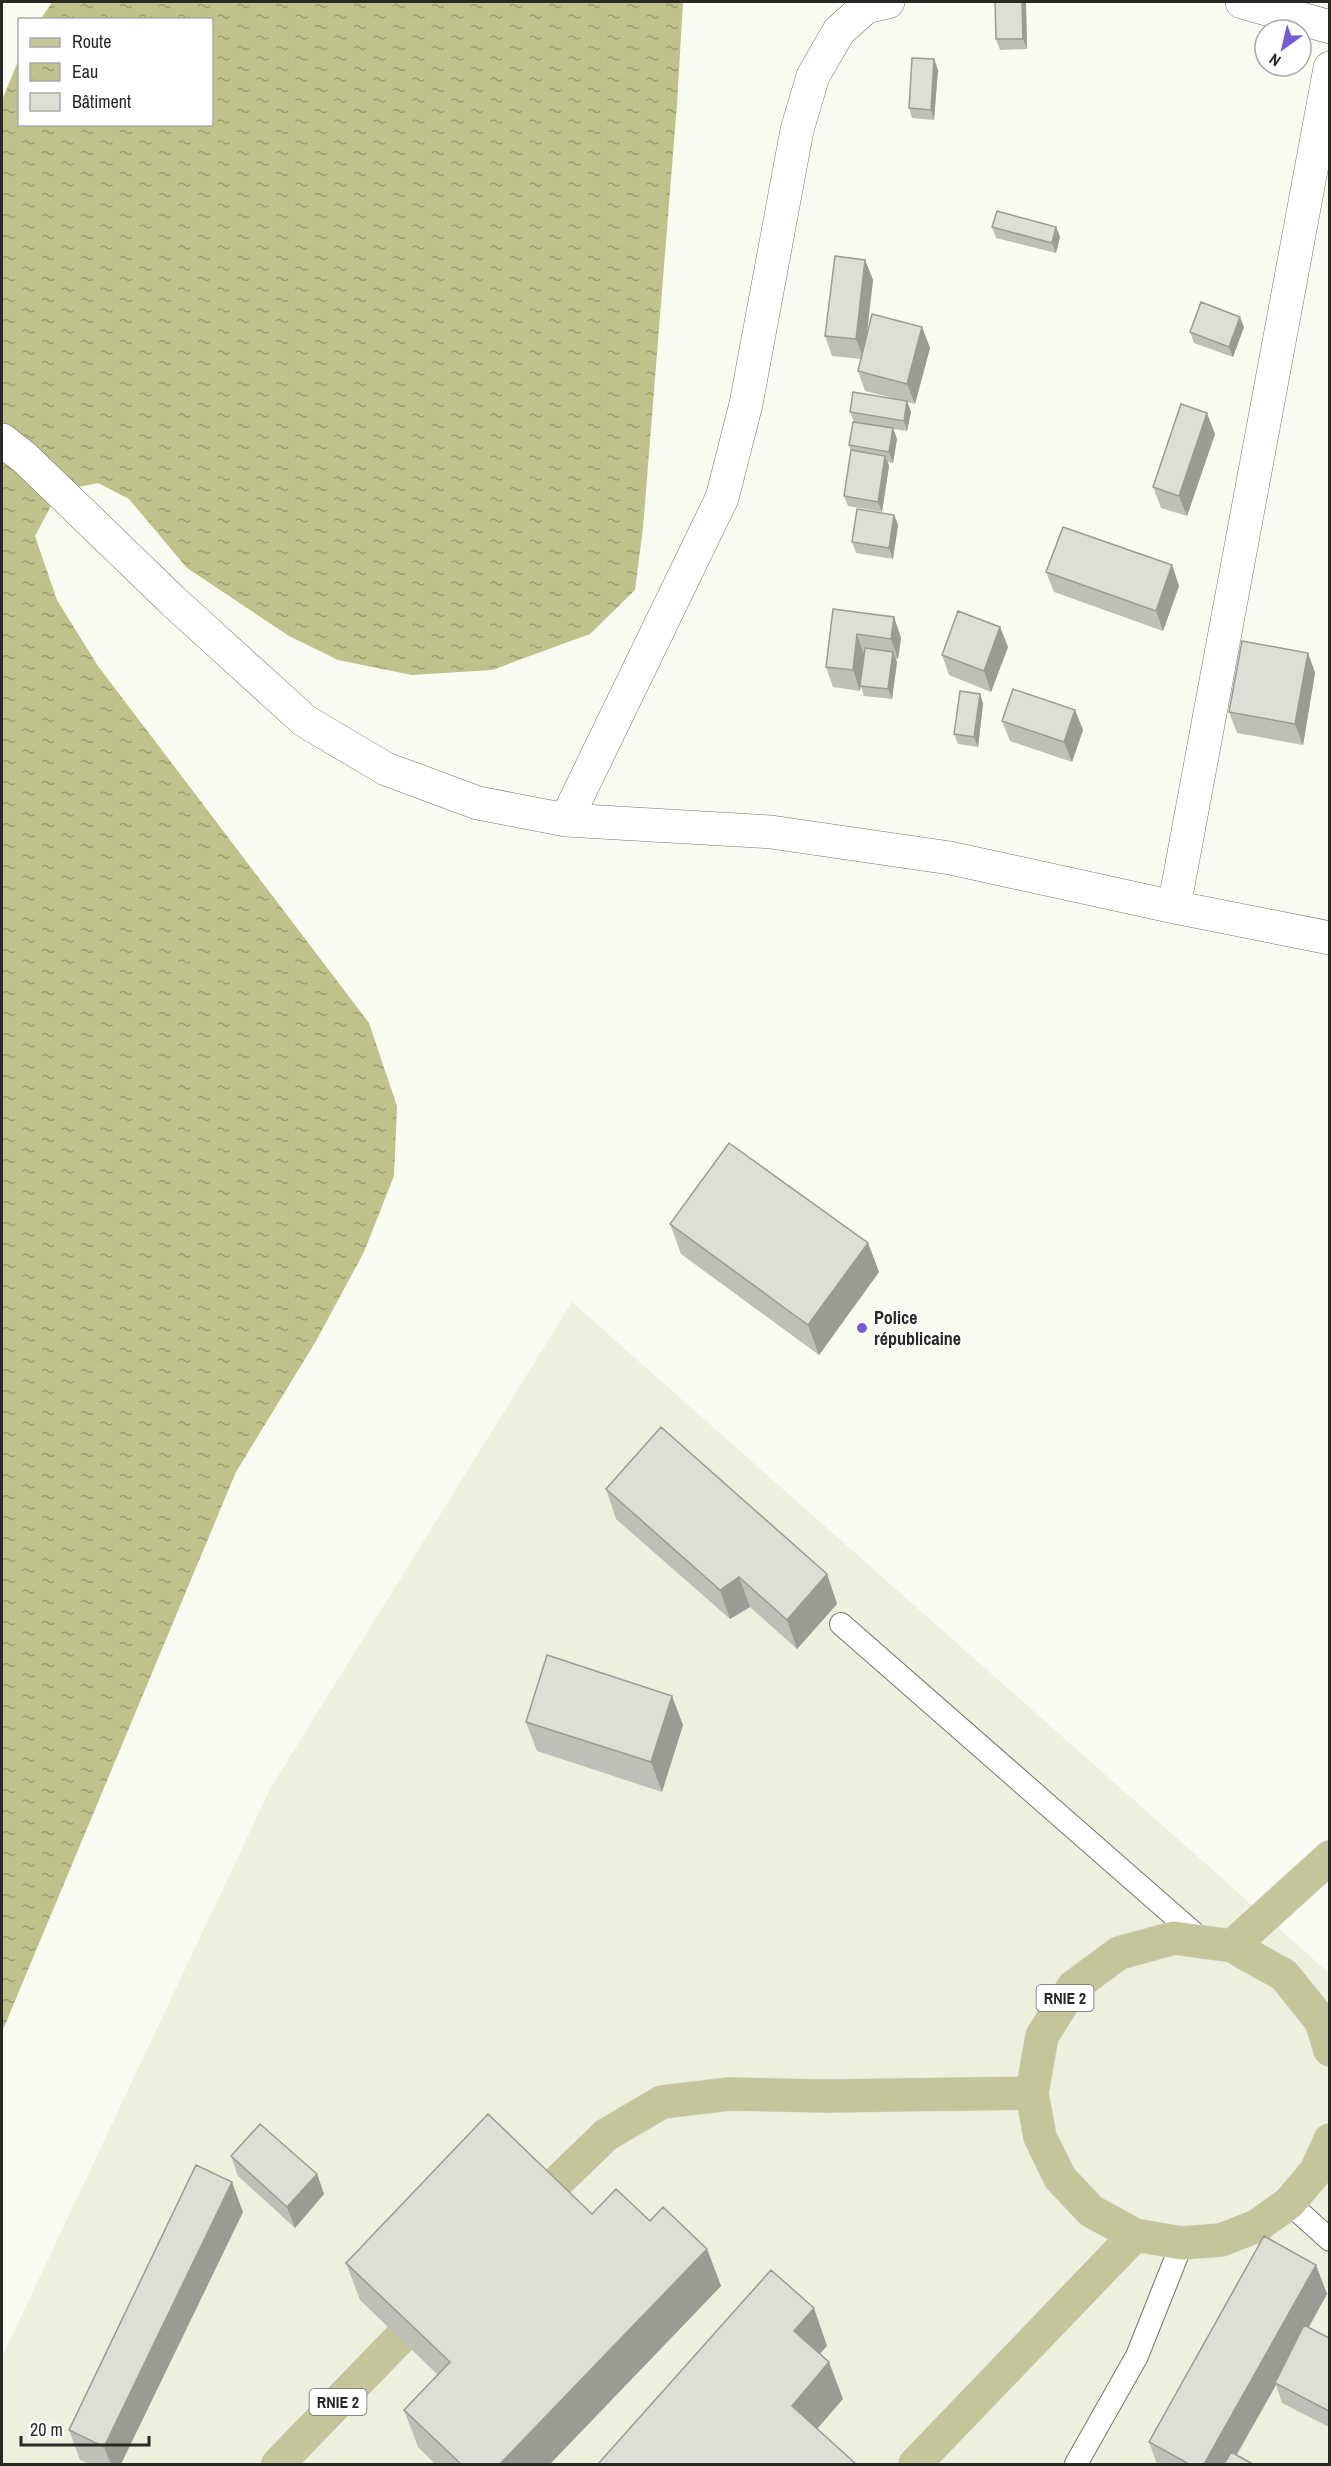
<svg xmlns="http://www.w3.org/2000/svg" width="1331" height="2466" viewBox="0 0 1331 2466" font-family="'Archivo Narrow',sans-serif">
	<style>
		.built { fill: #eef0de }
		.water { fill: url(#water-ripples) }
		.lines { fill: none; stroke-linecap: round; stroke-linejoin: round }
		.lane-casing { stroke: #74756c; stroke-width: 24 }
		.street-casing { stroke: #74756c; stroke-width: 34 }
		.primary-casing { stroke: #d8d8d8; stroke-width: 34 }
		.lane { stroke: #fff; stroke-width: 22 }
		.street { stroke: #fff; stroke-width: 33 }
		.primary { stroke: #c4c69a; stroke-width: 33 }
		.wall { fill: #bebfb6 }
		.shaded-wall { fill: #9b9b94 }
		.building { fill: #ddded4; stroke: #9b9b94; stroke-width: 1.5 }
		.poi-dot { fill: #785ad4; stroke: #fff; stroke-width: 2 }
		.labels { text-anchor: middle; stroke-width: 4.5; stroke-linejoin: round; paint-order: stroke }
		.shield { fill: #fff; stroke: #686966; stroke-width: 1.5 }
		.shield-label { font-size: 16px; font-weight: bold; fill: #282925 }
		.poi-label { font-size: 18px; font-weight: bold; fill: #282925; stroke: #fff; text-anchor: start }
	</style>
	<defs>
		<pattern id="water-ripples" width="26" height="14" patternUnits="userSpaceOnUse" patternTransform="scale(1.5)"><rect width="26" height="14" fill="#bfc28a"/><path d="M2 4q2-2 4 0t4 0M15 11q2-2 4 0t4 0" fill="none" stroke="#9b9e71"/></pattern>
	</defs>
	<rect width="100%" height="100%" fill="#fafbf0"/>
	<!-- built -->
	<path class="built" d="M572,1302L1329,1973V2464H2V2357L270,1789Z"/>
	<!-- water -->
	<path class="water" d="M52,2H683L677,104L643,528L635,590L590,634L492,670L412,675L338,660L289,636L187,568L129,499L98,483L59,491L35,536L57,600L98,666L369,1023L397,1106L394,1176L364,1252L316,1341L236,1472L2,2032V100L19,59L20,124H212V20L41,19Z"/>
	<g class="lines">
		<!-- lane casing -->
		<g class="lane-casing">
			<path id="lane" d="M841,1624L1204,1942
				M1289,2203L1330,2240
				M1076,2464L1137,2356L1182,2243"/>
		</g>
		<!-- street casing -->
		<g class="street-casing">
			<path id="street" d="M1242,2L1330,27
				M2,440L25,458L174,602L305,721L386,769L478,803L566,820L771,832L950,858L1174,907L1330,938
				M566,820L722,498L746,404L797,130L813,76L839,31L866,7L888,2
				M1174,907L1330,68"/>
		</g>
		<!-- primary casing -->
		<g class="primary-casing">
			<path id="primary" d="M1232,1946L1330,1857
				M1330,2050L1321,2021L1284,1975L1232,1946L1174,1938L1119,1953L1073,1987L1042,2036L1032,2093L1040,2137L1060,2178L1091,2211L1135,2235L1182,2243L1221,2240L1257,2226L1289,2203L1316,2171L1330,2140
				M548,2191L606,2135L662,2102L730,2094L827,2096L1032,2093
				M278,2464L399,2339
				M915,2464L1135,2235"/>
		</g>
		<!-- lane -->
		<use href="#lane" class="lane"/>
		<!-- street -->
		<use href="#street" class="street"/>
		<!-- primary -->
		<use href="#primary" class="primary"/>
	</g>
	<!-- wall -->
	<path class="wall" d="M1026,2L1027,49L1000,50L996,39Z
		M934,59L938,70L934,120L912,118L909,108Z
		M992,227H1056L1060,237L1056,253L996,238Z
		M865,260L873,280L866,338L922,327L930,348L915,404L907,402L911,412L907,431L893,429L897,439L893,463L888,462L889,466L882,512L848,506L844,496L851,452L849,445L854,422L850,412L897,399L865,391L858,371L861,359L832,356L825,336Z
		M1244,327L1233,357L1194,343L1190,332Z
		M1215,434L1187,516L1161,508L1153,487Z
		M894,515L898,525L893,559L856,553L852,542Z
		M1172,565L1179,586L1163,631L1054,592L1046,572Z
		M833,609L894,617L901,638L898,659H896L897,662L892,699L864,696L861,686L860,691L833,687L826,667Z
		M1000,627L1008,647L991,692L949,675L942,655Z
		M1308,653L1315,673L1303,745L1237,733L1229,712Z
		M980,694L983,704L978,747L958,744L954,734Z
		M1075,710L1083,730L1072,762L1010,741L1002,721Z
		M670,1224L868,1243L879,1272L819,1355L681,1254Z
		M606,1489L827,1574L837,1604L797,1649L750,1607L730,1619L616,1519Z
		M526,1722L683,1725L662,1792L537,1751Z
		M231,2156L317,2174L324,2194L295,2228L238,2176Z
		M243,2212L121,2464H90L80,2460L69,2430Z
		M592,2214L650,2221L707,2249L721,2286L550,2464H435L418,2447L404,2410L438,2375L360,2300L346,2263Z
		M1316,2265L1327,2294L1309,2327L1329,2338V2427L1282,2403L1276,2385L1237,2455L1253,2464H1157L1149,2442Z"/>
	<!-- shaded-wall -->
	<path class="shaded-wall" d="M1022,2H1026L1027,49L1023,39Z
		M934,59L938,70L934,120L931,110Z
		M1056,227L1060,237L1056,253L1052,243Z
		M865,260L873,280L864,359L856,339Z
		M1240,317L1244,327L1233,357L1229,347Z
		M922,327L930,348L915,404L907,384Z
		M907,401L911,412L907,431L904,421Z
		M1207,413L1215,434L1187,516L1179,496Z
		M893,428L897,439L893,463L889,452Z
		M885,456L889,466L882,512L878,502Z
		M894,515L898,525L893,559L889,548Z
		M1172,565L1179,586L1163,631L1156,611Z
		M894,617L901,638L898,659L891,639Z
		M1000,627L1008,647L991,692L984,671Z
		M857,634L864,655L860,691L853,670Z
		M893,652L897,662L892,699L888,689Z
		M1308,653L1315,673L1303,745L1295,724Z
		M980,694L983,704L978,747L974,737Z
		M1075,710L1083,730L1072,762L1064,742Z
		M868,1243L879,1272L819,1355L808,1325Z
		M827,1574L837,1604L797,1649L787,1620Z
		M739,1577L750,1607L730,1619L720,1590Z
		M672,1696L683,1725L662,1792L651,1762Z
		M317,2174L324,2194L295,2228L287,2207Z
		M232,2182L243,2212L121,2464H111L104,2447Z
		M707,2249L721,2286L550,2464H500Z
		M1316,2265L1327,2294L1277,2384L1275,2383L1276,2385L1231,2464H1204Z
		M814,2308L827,2346L807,2368L794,2331Z
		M829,2362L843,2399L805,2443L792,2406Z"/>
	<!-- building -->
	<path class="building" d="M995,2H1022L1023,39H996Z
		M912,58L934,59L931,110L909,108Z
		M997,211L1056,227L1052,243L992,227Z
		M835,256L865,260L856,339L825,336Z
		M1201,302L1240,317L1229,347L1190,332Z
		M872,314L922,327L907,384L858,371Z
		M853,392L907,401L904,421L850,412Z
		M1181,404L1207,413L1179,496L1153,487Z
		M853,422L893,428L889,452L849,445Z
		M851,450L885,456L878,502L844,496Z
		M857,509L894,515L889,548L852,542Z
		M1063,527L1172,565L1156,611L1046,572Z
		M833,609L894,617L891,639L857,634L853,670L826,667Z
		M958,611L1000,627L984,671L942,655Z
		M1242,641L1308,653L1295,724L1229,712Z
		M865,648L893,652L888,689L860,686Z
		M1013,689L1075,710L1064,742L1002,721Z
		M960,691L980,694L974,737L954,734Z
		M729,1143L868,1243L808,1325L670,1224Z
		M661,1427L827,1574L787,1620L739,1577L720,1590L606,1489Z
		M547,1655L672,1696L651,1762L526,1722Z
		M488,2114L592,2214L616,2189L650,2221L663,2207L707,2249L500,2464H461L404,2410L450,2362L346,2263Z
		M260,2124L317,2174L287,2207L231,2156Z
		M196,2165L232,2182L104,2447L69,2430Z
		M1264,2236L1316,2265L1204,2464H1189L1149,2442Z
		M771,2270L814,2308L794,2331L829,2362L792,2406L856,2464H598Z
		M1304,2325L1329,2338V2411L1275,2383Z
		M1231,2452L1253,2464H1224Z"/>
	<!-- markers -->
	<circle class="poi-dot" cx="862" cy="1328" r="6"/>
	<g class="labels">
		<!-- shield labels -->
		<g class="shield">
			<rect x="1036.5" y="1985" width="57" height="26" rx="4.5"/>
			<rect x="309.5" y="2389" width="57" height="26" rx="4.5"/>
		</g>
		<g class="shield-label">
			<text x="1065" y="2004">RNIE 2</text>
			<text x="338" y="2408">RNIE 2</text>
		</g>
		<!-- poi labels -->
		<g class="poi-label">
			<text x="874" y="1324">Police<tspan x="874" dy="21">républicaine</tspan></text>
		</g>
	</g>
	<!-- border -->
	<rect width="1331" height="2466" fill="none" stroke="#282925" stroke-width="6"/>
	<!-- legend -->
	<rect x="18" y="18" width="195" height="108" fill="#ffffff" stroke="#a9a9a8" stroke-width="1.5"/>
	<rect x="30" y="38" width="30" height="9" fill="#c4c69a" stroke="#a9a9a8" stroke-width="1.5"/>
	<text x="72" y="48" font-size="18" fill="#282925">Route</text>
	<rect x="30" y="63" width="30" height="18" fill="url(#water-ripples)" stroke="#a9a9a8" stroke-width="1.5"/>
	<text x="72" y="78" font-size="18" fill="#282925">Eau</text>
	<rect x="30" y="93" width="30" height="18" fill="#ddded4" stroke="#a9a9a8" stroke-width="1.5"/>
	<text x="72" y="108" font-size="18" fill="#282925">Bâtiment</text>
	<!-- north arrow -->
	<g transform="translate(1283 48) rotate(214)"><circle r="28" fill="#ffffff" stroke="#a9a9a8" stroke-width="1.5"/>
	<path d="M0-4.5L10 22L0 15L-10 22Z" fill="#785ad4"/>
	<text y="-9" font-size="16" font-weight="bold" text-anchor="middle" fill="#282925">N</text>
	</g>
	<!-- scale -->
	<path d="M21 2436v9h128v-9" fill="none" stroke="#282925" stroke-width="3"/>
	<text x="30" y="2436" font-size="18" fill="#282925" stroke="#ffffff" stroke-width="4.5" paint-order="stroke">20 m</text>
</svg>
